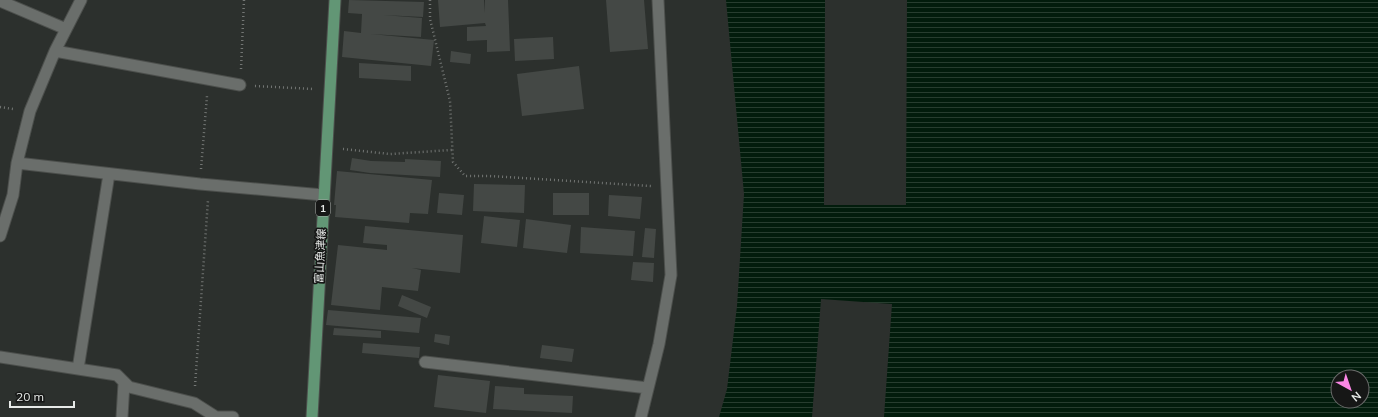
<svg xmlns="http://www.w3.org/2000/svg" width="1378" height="417" viewBox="0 0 1378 417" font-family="Mulish,'Noto Sans JP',sans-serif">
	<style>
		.water { fill: url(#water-rules); fill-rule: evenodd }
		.pier { fill: #2c302d }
		.building { fill: #444845 }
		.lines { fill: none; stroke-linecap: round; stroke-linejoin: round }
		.minor-casing { stroke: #4c4f4c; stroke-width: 13 }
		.primary-casing { stroke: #4c4f4c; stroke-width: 13 }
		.path { stroke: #737674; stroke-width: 2.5; stroke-dasharray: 1 3; stroke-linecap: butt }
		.minor { stroke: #6a6e6b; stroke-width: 11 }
		.primary { stroke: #629675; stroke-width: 11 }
		.labels { text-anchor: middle; stroke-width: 3.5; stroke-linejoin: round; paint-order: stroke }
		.shield { fill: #161716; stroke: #a8aba9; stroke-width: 1 }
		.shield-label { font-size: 10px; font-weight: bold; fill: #e7eae8 }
		.street-label { font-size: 11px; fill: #e7eae8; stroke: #161716 }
	</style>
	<defs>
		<pattern id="water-rules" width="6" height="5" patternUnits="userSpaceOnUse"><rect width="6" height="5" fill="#021c0c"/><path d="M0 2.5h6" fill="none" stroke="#273d2f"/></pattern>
	</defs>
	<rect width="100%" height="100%" fill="#2c302d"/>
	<!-- water -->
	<path class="water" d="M726,0H1378V417H719L727,389L737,306L744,194ZM1338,377H1362V401H1338Z"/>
	<!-- pier -->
	<path class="pier" d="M825,0H907L906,205H824Z
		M821,299L892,304L884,417H812Z"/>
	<!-- building -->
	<path class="building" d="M349,0L424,2L423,17L383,15L422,18L421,37L371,34L434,40L431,66L342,57L344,31L361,33L362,14L348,13Z
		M438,0H484L485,13V0H508L510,51L487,52V40L467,41V27L486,26L485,23L440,27Z
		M606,0H644L648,49L610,52Z
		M553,37L554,59L515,61L514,39Z
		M451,51L471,54L470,64L450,62Z
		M359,63L411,66V81L359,78Z
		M579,66L584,109L522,116L517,74Z
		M352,158L371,161L405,162V159L441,161L440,177L370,173L350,170Z
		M337,171L432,180L428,214L410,213L409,223L335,217L336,205H334Z
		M474,184L525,185L524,213L473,211Z
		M439,193L464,195L462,215L437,213Z
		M553,193H589V215H553Z
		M609,195L642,197L640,219L608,216Z
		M484,216L520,220L517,247L481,243Z
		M526,219L571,225L567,253L523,248Z
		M365,226L463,235L460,273L412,268L421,270L418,291L382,287L380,310L331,305L338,245L387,250V245L363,243Z
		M581,227L635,231L633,256L580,253Z
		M645,228L656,229L654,258L642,257Z
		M633,262L654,263L653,282L631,280Z
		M402,295L431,307L427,318L398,306Z
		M328,310L421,318L419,333L326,325Z
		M334,328L381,331V338L333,335Z
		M435,334L450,336L449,345L434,342Z
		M363,343L420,347L419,358L362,353Z
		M542,345L574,349L572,362L540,358Z
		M438,375L490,381L486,413L434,407Z
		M495,386L524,388V394L573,396L572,413L493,409Z"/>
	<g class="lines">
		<!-- minor casing -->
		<g class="minor-casing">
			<path id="minor" d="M0,1L66,29
				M55,51L240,85
				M17,163L200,184L323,195
				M0,236L13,195L17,163L30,111L55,51L81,0
				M0,357L117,375L129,387L194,403L216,417H233
				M425,362L648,388
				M78,369L109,174
				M122,417L124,383
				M641,417L659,344L671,275L658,0"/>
		</g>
		<!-- primary casing -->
		<g class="primary-casing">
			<path id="primary" d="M312,417L335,0"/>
		</g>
		<!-- path -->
		<path class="path" d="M430,0V19L450,101L453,162L465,176H489L651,186
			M241,69L244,0
			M255,86L314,89
			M0,107L13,109
			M343,149L390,154L452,150
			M201,169L207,96
			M195,386L208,200"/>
		<!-- minor -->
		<use href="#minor" class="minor"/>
		<!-- primary -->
		<use href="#primary" class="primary"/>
	</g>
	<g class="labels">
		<!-- shield labels -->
		<rect class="shield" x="316" y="200" width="14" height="16" rx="3"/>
		<g class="shield-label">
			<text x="323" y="212">1</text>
		</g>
		<!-- street labels -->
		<g class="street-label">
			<text transform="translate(320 256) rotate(-87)" y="4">富山魚津線</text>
		</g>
	</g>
	<!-- north arrow -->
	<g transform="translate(1350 389) rotate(140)"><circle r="19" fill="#161716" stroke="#6a6b6a"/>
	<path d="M0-3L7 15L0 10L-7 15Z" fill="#fb87e5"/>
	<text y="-6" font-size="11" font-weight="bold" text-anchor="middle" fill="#e7eae8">N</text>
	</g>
	<!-- scale -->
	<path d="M10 401v6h64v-6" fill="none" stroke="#e7eae8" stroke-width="2"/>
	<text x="16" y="401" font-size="12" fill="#e7eae8" stroke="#161716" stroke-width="3" paint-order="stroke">20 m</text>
</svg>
